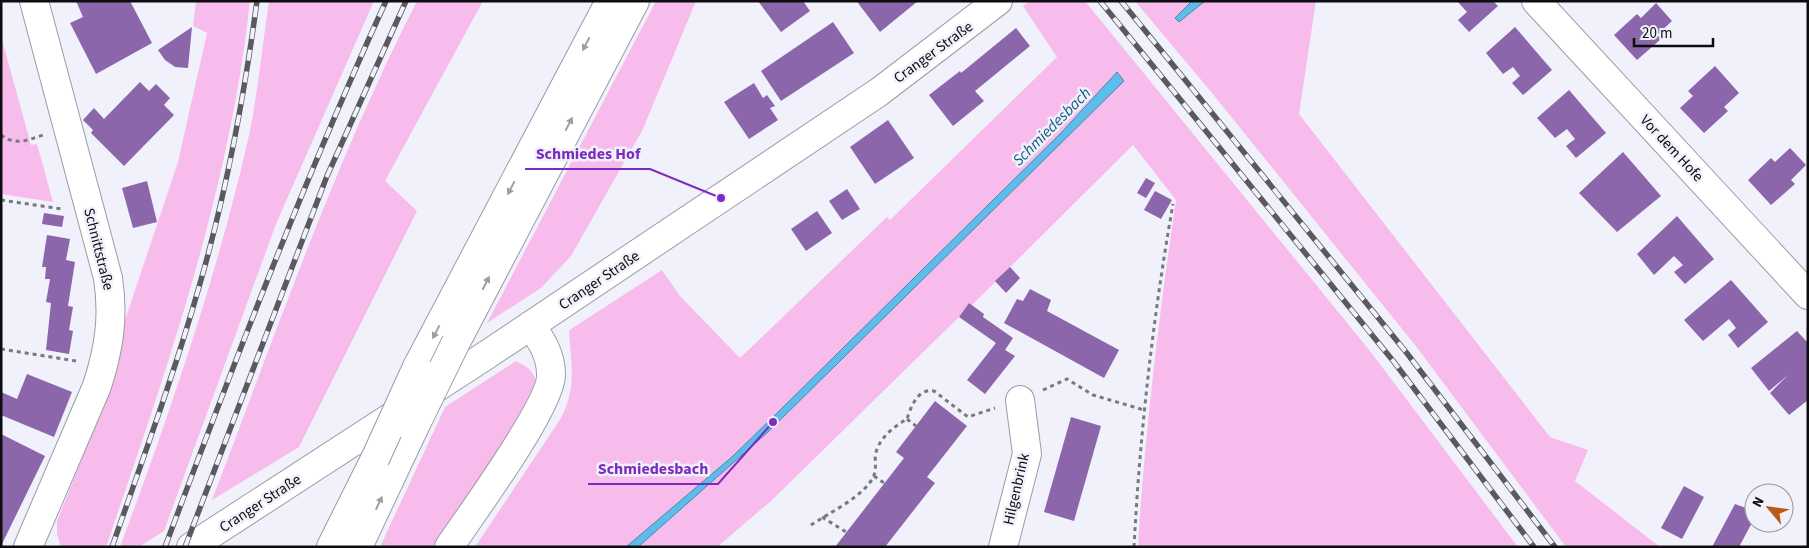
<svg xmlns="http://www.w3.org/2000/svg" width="1809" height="548" viewBox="0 0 1809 548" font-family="'Source Sans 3',sans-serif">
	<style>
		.green { fill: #f8bcec }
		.water { fill: #5ebcea; stroke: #4688a9 }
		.building { fill: #8b66ab }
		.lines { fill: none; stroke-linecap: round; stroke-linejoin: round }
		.minor-casing { stroke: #9b9ca5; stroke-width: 30 }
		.highway-casing { stroke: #9b9ca5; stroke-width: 30 }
		.path { stroke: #78787f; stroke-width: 3; stroke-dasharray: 4 4; stroke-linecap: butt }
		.minor { stroke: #fff; stroke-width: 28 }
		.highway { stroke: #fff; stroke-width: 28 }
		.rail-casing { stroke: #59595f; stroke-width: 5.5 }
		.rail { stroke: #f1f1fc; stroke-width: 4; stroke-dasharray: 11; stroke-linecap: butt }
		.highway-bridge-casing { stroke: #9b9ca5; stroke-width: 30; stroke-linecap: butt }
		.highway-bridge { stroke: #fff; stroke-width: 28 }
		.oneway { fill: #9e9e9f }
		.labels { text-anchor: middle; stroke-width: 5; stroke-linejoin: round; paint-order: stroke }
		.street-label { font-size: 15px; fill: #0d0d10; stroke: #f1f1fc }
		.water-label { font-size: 16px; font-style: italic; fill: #145d7c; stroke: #f1f1fc }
		.leader { fill: none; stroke: #7b2cbf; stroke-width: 2 }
		.callout-dot { fill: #7b2cbf; stroke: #f1f1fc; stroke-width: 2 }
		.callout-label { font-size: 16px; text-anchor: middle; font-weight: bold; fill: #7b2cbf; stroke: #f1f1fc; stroke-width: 5; stroke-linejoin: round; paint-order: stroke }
	</style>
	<rect width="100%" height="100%" fill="#f1f1fc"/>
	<!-- green -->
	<path class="green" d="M196,1H250C230,189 167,369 106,547H61L57,534V521L111,387L120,351L124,323L178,162L207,33L193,26Z
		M269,1H374L276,224L164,531L139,547H120C170,413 216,279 248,140C258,94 262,47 269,1Z
		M417,1H483L385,181L417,211L299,447L212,500C276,333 335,161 417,1Z
		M656,1H696L643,129L571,256L541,288L487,323Z
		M1029,1H1085L1370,351L1518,547H1138C1145,430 1159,315 1176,200L1133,145L972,305L969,303L959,317L771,501L717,547H638L768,432L1123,81L1117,72L1061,133L769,421L733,456L626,547H475L561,418C577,386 571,366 569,331L571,329L662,270L680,296L740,358L887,217L890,220L1057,57L1023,6Z
		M1135,1H1192L1175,18L1179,22L1205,1H1316L1299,114L1550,437L1588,450L1575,481L1660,547H1566L1415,345L1212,93Z
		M1,36L31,145L37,144L53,202L1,194Z
		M516,361C535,370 539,378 533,398L434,547H380L445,407Z"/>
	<!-- water -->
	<path class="water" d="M1192,1H1205L1179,22L1175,18Z
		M1117,72L1124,81L768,432L638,547H626L733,456L769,421L1061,133Z"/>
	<!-- building -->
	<path class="building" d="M76,1H130L152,43L96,74L70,23L83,17Z
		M758,1H803L810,11L781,32Z
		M860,1H918L880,32L858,3Z
		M1457,1H1493L1498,6L1469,32L1458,20L1467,12Z
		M1656,3L1672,21L1657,35L1661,39L1637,60L1614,35L1637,14L1641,18Z
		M833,22L854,53L781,101L761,71Z
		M192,27L188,68L175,67L165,60L158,50Z
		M1515,27L1552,70L1523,95L1512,83L1520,76L1513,67L1503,74L1486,53Z
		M1016,28L1030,46L975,91L984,101L953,126L929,95L960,71L961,73Z
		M1715,66L1739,93L1724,107L1728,111L1704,133L1680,108L1693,96L1688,91Z
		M140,82L149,91L156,84L170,98L164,105L174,115L124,166L91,133L93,130L83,120L94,108L104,119Z
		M754,83L763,98L767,95L775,106L770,108L778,120L749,139L724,102Z
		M1569,90L1606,133L1576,158L1566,146L1575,139L1567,129L1555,138L1537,118Z
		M888,120L914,158L875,184L850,147Z
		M1790,148L1806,165L1791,180L1795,184L1771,205L1748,180L1771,158L1775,162Z
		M1623,152L1661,196L1617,232L1579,193Z
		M1146,178L1155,183L1146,198L1137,193Z
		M147,181L157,222L133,228L122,188Z
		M847,189L860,209L842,220L829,201Z
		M1155,191L1172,200L1161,219L1144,210Z
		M817,211L832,233L806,251L791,229Z
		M44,213L64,216L62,227L42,224Z
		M1677,216L1714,259L1685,284L1674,272L1683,265L1674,256L1654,275L1637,254Z
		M47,235L70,239L66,260L75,262L68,306L73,307L69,330L73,331L69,354L46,350L51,303L46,302L50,279H45L46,267H42Z
		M1010,267L1020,278L1006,293L995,281Z
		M1731,280L1768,322L1738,348L1728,335L1736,328L1729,319L1703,341L1684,320Z
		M1030,289L1051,300L1047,311L1119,350L1104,378L1004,323L1017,299L1023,301Z
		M969,303L984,314L983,317L1013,338L1005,350L1015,356L985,394L967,380L996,343L959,317Z
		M1797,331L1808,343V400L1789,415L1770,393L1788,375L1769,391L1751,368Z
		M27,374L72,392L54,437L1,415V392L17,399Z
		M935,401L967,426L927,477L935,483L885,547H835L904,458L896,452Z
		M1071,417L1101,426L1074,521L1044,512Z
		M1,434L45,456L1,546Z
		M1684,486L1704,497L1682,539L1661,528Z
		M1735,504L1754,511V519L1739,547H1712Z"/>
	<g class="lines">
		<!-- minor casing -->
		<g class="minor-casing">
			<path id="minor" d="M1536,1L1808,295
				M28,547L97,386C109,349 114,317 108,278L34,1
				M191,547L485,356L879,92L998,1
				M449,547C470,516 553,403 551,374C551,355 541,340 531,325
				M1003,547L1027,454L1020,400"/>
		</g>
		<!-- highway casing -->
		<g class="highway-casing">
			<path id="highway" d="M456,342L635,1
				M417,367L610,1
				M331,547L375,459
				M358,547L413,430"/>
		</g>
		<!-- path -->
		<path class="path" d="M1,135C15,146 28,140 43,135
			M1,200L62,209
			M1,349L76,361
			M1043,390L1067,379L1093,395L1144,410
			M907,419L916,426
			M874,476L884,483
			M822,517L846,532
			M811,525C827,514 867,495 874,475C877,468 874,459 876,452C881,436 894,427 907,419C911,406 918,388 934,391L968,417L995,408
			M1134,547C1140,432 1153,317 1173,204"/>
		<!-- minor -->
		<use href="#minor" class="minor"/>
		<!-- highway -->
		<use href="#highway" class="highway"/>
		<!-- rail casing -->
		<g class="rail-casing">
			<path id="rail" d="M1100,1L1394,362L1534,547
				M1121,1L1406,352L1555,547
				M112,547C142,461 174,375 199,287C226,194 244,98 257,1
				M165,547C234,363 304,180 386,1
				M185,547L327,176L406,1"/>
		</g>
		<!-- rail -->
		<use href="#rail" class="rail"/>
		<!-- highway-bridge casing -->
		<g class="highway-bridge-casing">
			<path id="highway-bridge" d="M413,430L456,342
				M375,459L417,367"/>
		</g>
		<!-- highway-bridge -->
		<use href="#highway-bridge" class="highway-bridge"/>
	</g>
	<!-- one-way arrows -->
	<defs><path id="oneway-solid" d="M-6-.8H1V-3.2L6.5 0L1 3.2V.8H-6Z" transform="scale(1.25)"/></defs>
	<g class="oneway">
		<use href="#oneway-solid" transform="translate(586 44) rotate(118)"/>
		<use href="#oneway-solid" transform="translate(569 124) rotate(-62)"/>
		<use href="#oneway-solid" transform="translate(511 188) rotate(118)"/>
		<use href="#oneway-solid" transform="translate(486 283) rotate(-63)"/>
		<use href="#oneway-solid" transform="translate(436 332) rotate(118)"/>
		<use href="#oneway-solid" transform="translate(379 503) rotate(-65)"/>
	</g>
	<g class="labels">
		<!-- street labels -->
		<g class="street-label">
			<text transform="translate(933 52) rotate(-36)" y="5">Cranger Straße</text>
			<text transform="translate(1672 148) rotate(47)" y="5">Vor dem Hofe</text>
			<text transform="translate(99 249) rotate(76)" y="5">Schnittstraße</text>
			<text transform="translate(599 280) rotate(-34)" y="5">Cranger Straße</text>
			<text transform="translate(1016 489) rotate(-77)" y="5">Hilgenbrink</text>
			<text transform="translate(260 503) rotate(-33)" y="5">Cranger Straße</text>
		</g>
		<!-- water labels -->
		<g class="water-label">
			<text transform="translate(1051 126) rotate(-45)" y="6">Schmiedesbach</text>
		</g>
	</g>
	<!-- callouts -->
	<path class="leader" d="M721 198L650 169H525M773 422L718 484H588"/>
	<g class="callout-dot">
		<circle cx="721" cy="198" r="5"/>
		<circle cx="773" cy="422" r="5"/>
	</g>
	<g class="callout-label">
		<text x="588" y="159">Schmiedes Hof</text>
		<text x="653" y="474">Schmiedesbach</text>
	</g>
	<!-- border -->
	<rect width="1809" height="548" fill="none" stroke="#0d0d10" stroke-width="5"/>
	<!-- north arrow -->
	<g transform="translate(1769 508) rotate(299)"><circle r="24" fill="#f1f1fc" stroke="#96969e"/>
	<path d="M0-4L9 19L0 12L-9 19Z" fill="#ba5918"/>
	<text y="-8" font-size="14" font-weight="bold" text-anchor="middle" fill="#0d0d10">N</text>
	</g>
	<!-- scale -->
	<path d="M1634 38v8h79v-8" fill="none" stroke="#0d0d10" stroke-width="2.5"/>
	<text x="1642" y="38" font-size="15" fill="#0d0d10" stroke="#f1f1fc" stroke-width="4" paint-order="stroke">20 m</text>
</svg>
